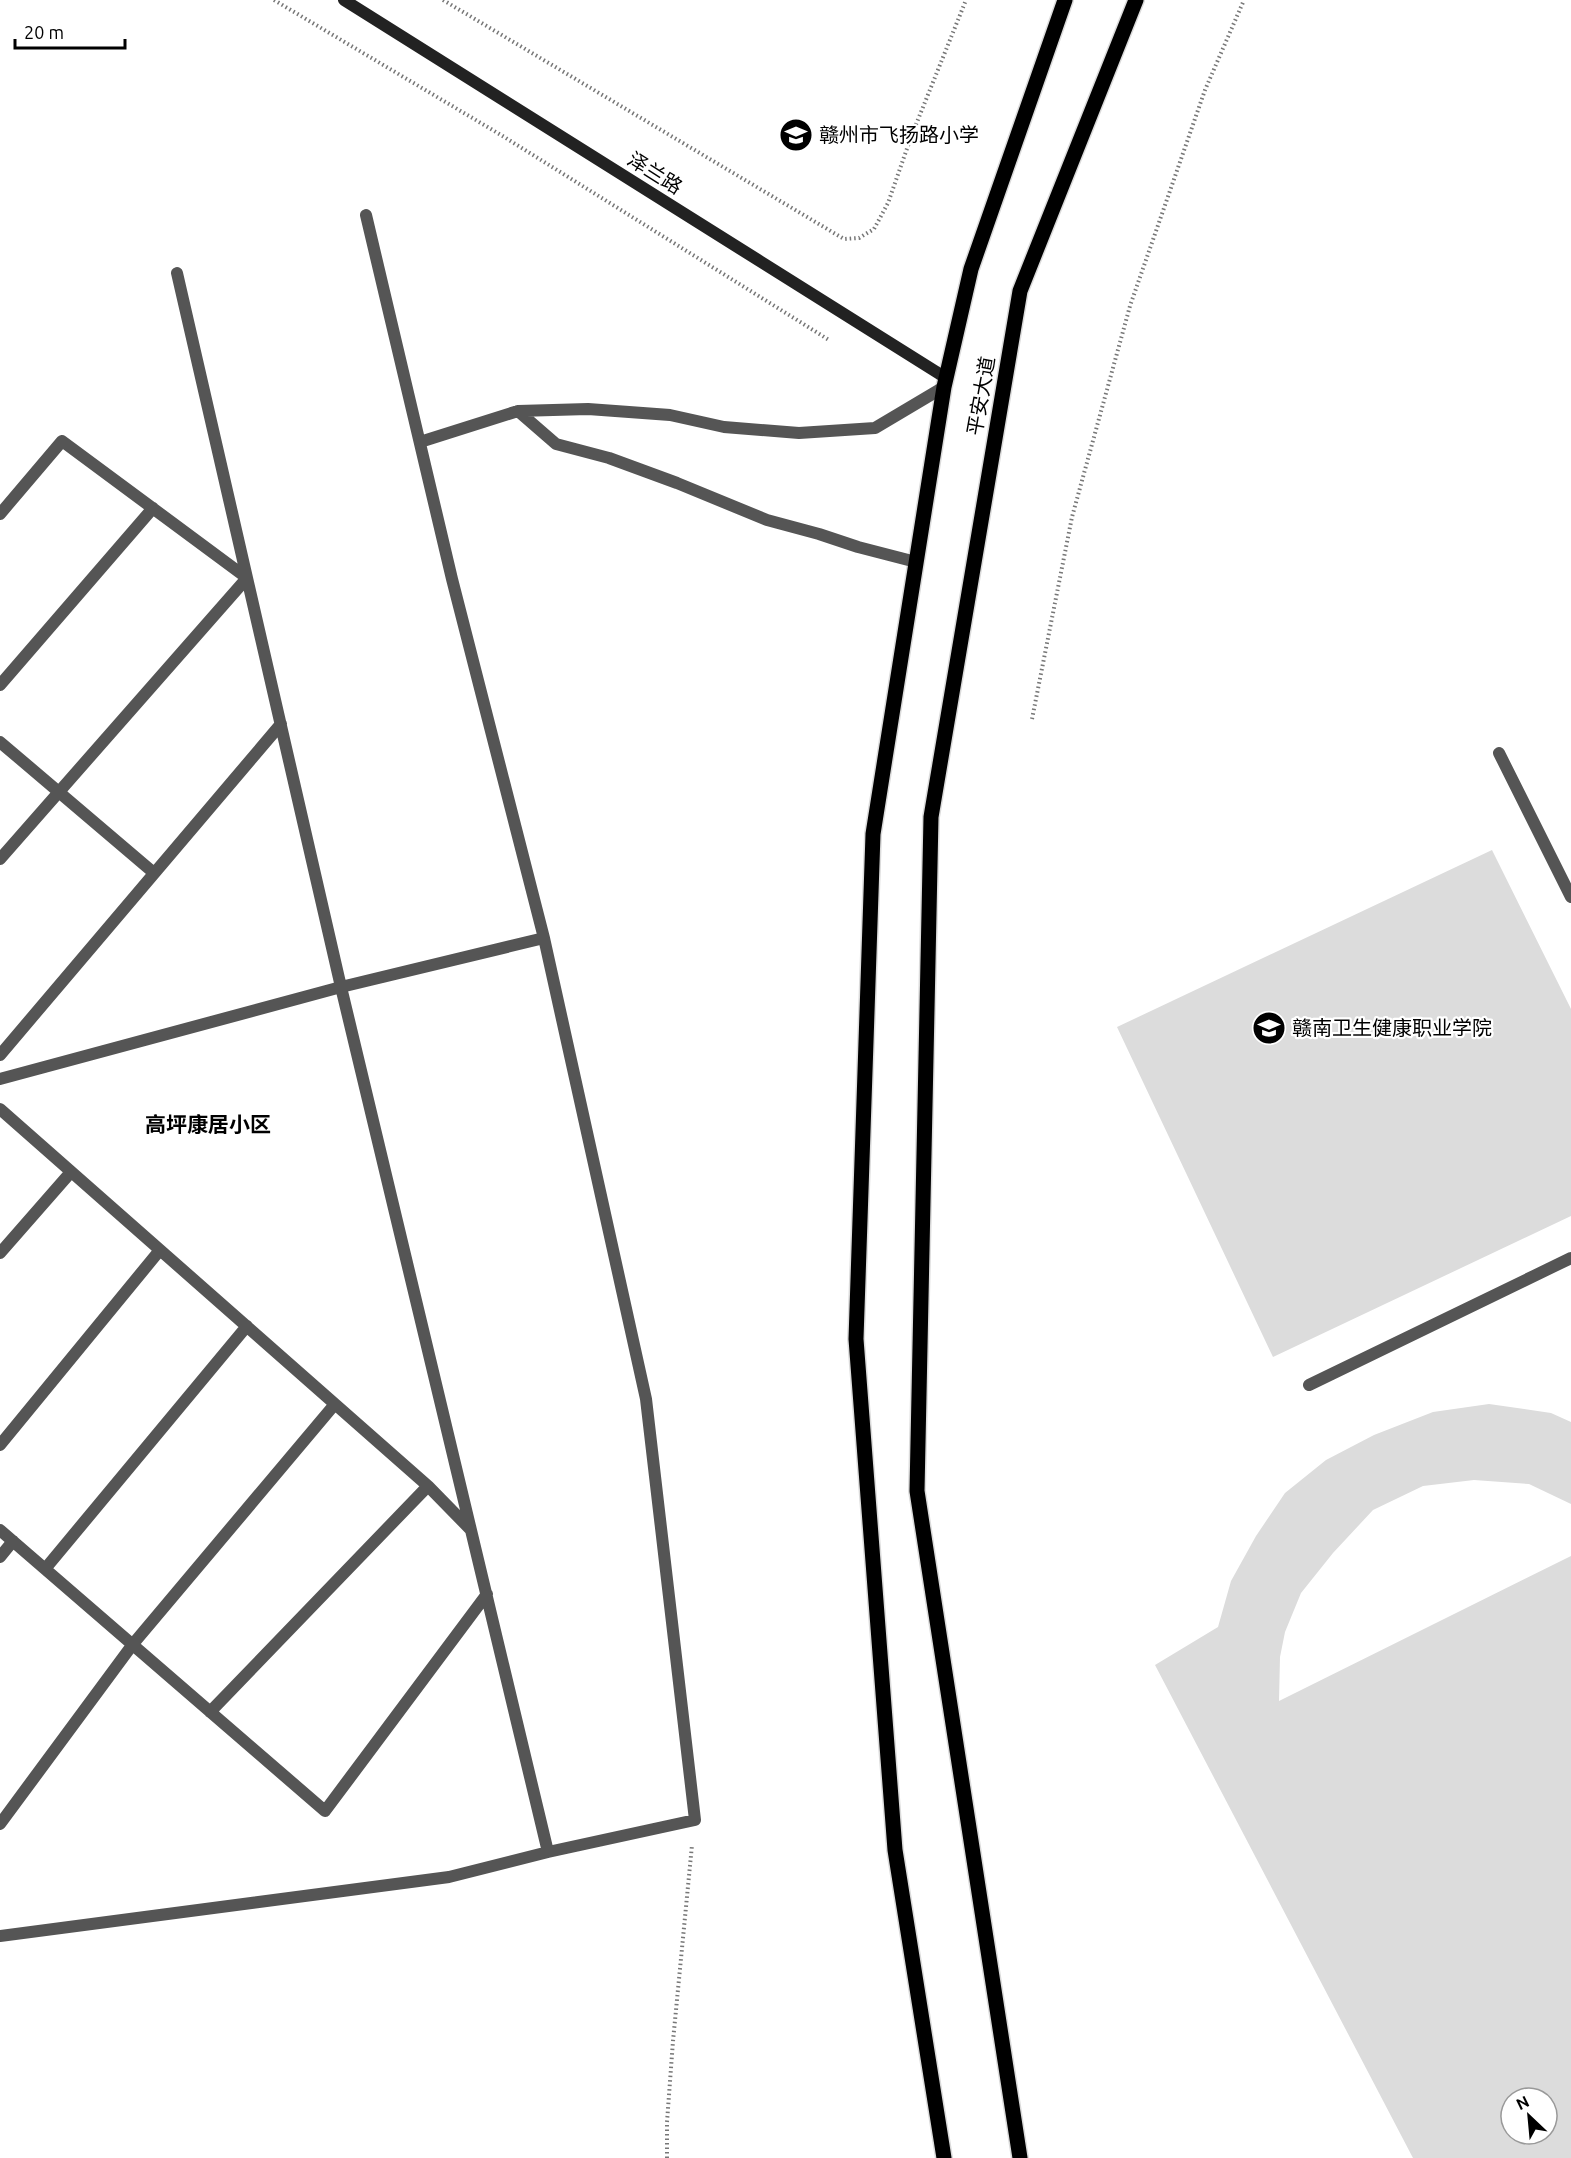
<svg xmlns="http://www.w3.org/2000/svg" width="1571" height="2158" viewBox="0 0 1571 2158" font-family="Ubuntu,'Noto Sans SC',sans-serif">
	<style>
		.green { fill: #dcdcdc; fill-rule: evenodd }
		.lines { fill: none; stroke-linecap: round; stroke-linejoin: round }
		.primary-casing { stroke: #dbdbdb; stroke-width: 18 }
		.path { stroke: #777; stroke-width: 4; stroke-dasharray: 1.5 3; stroke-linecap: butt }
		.street { stroke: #555; stroke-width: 12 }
		.secondary { stroke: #222; stroke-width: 12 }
		.primary { stroke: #000; stroke-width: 15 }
		.labels { text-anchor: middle; stroke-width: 4.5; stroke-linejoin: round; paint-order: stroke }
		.poi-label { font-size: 20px; fill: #000; stroke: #fff; text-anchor: start }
		.street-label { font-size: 20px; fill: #000; stroke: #fff }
		.neighbourhood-label { font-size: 21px; font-weight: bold; fill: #000; stroke: #fff }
	</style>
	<rect width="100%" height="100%" fill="#fff"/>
	<!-- green -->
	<path class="green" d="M1492,850L1571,1009V1216L1273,1357L1117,1027Z
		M1489,1404L1551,1413L1571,1422V1504L1529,1484L1474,1480L1423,1486L1373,1510L1333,1553L1301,1593L1285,1632L1280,1657L1279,1701L1571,1556V2158H1413L1155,1665L1218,1627L1231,1581L1256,1536L1285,1493L1326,1460L1374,1435L1433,1412ZM1511,2098H1547V2134H1511Z"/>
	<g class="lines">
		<!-- primary casing -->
		<g class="primary-casing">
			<path id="primary" d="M944,2158L895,1850L856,1339L873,834L944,387L971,269L1065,0
				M1020,2158L917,1491L931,817L1020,291L1136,0"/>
		</g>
		<!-- path -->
		<path class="path" d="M274,0L501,135L829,340
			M443,0L844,239L859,238L874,229L888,203L911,137L966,0
			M1032,719L1072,517L1130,306L1205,90L1244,0
			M667,2158V2122L673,2041L692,1845"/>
		<!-- street -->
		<path class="street" d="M177,273L341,987L548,1852
			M518,411L556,444L609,458L677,483L767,520L819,534L858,547L916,562
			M420,442L518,411L588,409L670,415L724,427L799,433L875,428L944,387
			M0,514L62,441L247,578L0,859
			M0,685L153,508
			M0,742L154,873
			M1499,753L1571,897
			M0,1055L281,724
			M0,1079L341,987L544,938
			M0,1109L428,1486L471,1530
			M0,1253L71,1172
			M1309,1385L1571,1258
			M0,1445L160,1250
			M0,1530L325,1811L487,1594
			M0,1557L13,1541
			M45,1569L247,1326
			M210,1712L428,1486
			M0,1824L133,1644L335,1404
			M0,1936L449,1877L548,1852L695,1820L646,1399L544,938L452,579L366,215"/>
		<!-- secondary -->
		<path class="secondary" d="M344,0L946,378"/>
		<!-- primary -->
		<use href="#primary" class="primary"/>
	</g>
	<!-- icons -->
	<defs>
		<g id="school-disc" transform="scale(1.725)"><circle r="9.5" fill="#000" stroke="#fff"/><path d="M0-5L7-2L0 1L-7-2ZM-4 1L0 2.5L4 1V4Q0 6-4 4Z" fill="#fff"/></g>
		<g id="university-disc" transform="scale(1.725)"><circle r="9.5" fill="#000" stroke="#fff"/><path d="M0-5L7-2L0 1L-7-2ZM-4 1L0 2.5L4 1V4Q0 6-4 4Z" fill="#fff"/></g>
	</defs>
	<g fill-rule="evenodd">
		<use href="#school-disc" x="796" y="135"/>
		<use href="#university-disc" x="1269" y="1028"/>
	</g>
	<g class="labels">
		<!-- poi labels -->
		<g class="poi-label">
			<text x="819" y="142">赣州市飞扬路小学</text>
			<text x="1292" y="1035">赣南卫生健康职业学院</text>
		</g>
		<!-- street labels -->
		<g class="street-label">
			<text transform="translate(655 173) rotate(32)" y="7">泽兰路</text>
			<text transform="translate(981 396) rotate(-80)" y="7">平安大道</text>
		</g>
		<!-- neighbourhood labels -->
		<g class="neighbourhood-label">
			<text x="208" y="1132">高坪康居小区</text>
		</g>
	</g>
	<!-- north arrow -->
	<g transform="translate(1529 2116) rotate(334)"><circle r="28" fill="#ffffff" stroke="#999999" stroke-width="1.5"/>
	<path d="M0-4.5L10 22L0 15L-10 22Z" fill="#000000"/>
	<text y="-9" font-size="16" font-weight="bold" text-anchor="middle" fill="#000000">N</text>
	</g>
	<!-- scale -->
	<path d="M15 39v9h110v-9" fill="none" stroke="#000000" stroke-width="3"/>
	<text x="24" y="39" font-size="18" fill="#000000" stroke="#ffffff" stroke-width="4.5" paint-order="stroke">20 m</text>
</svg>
